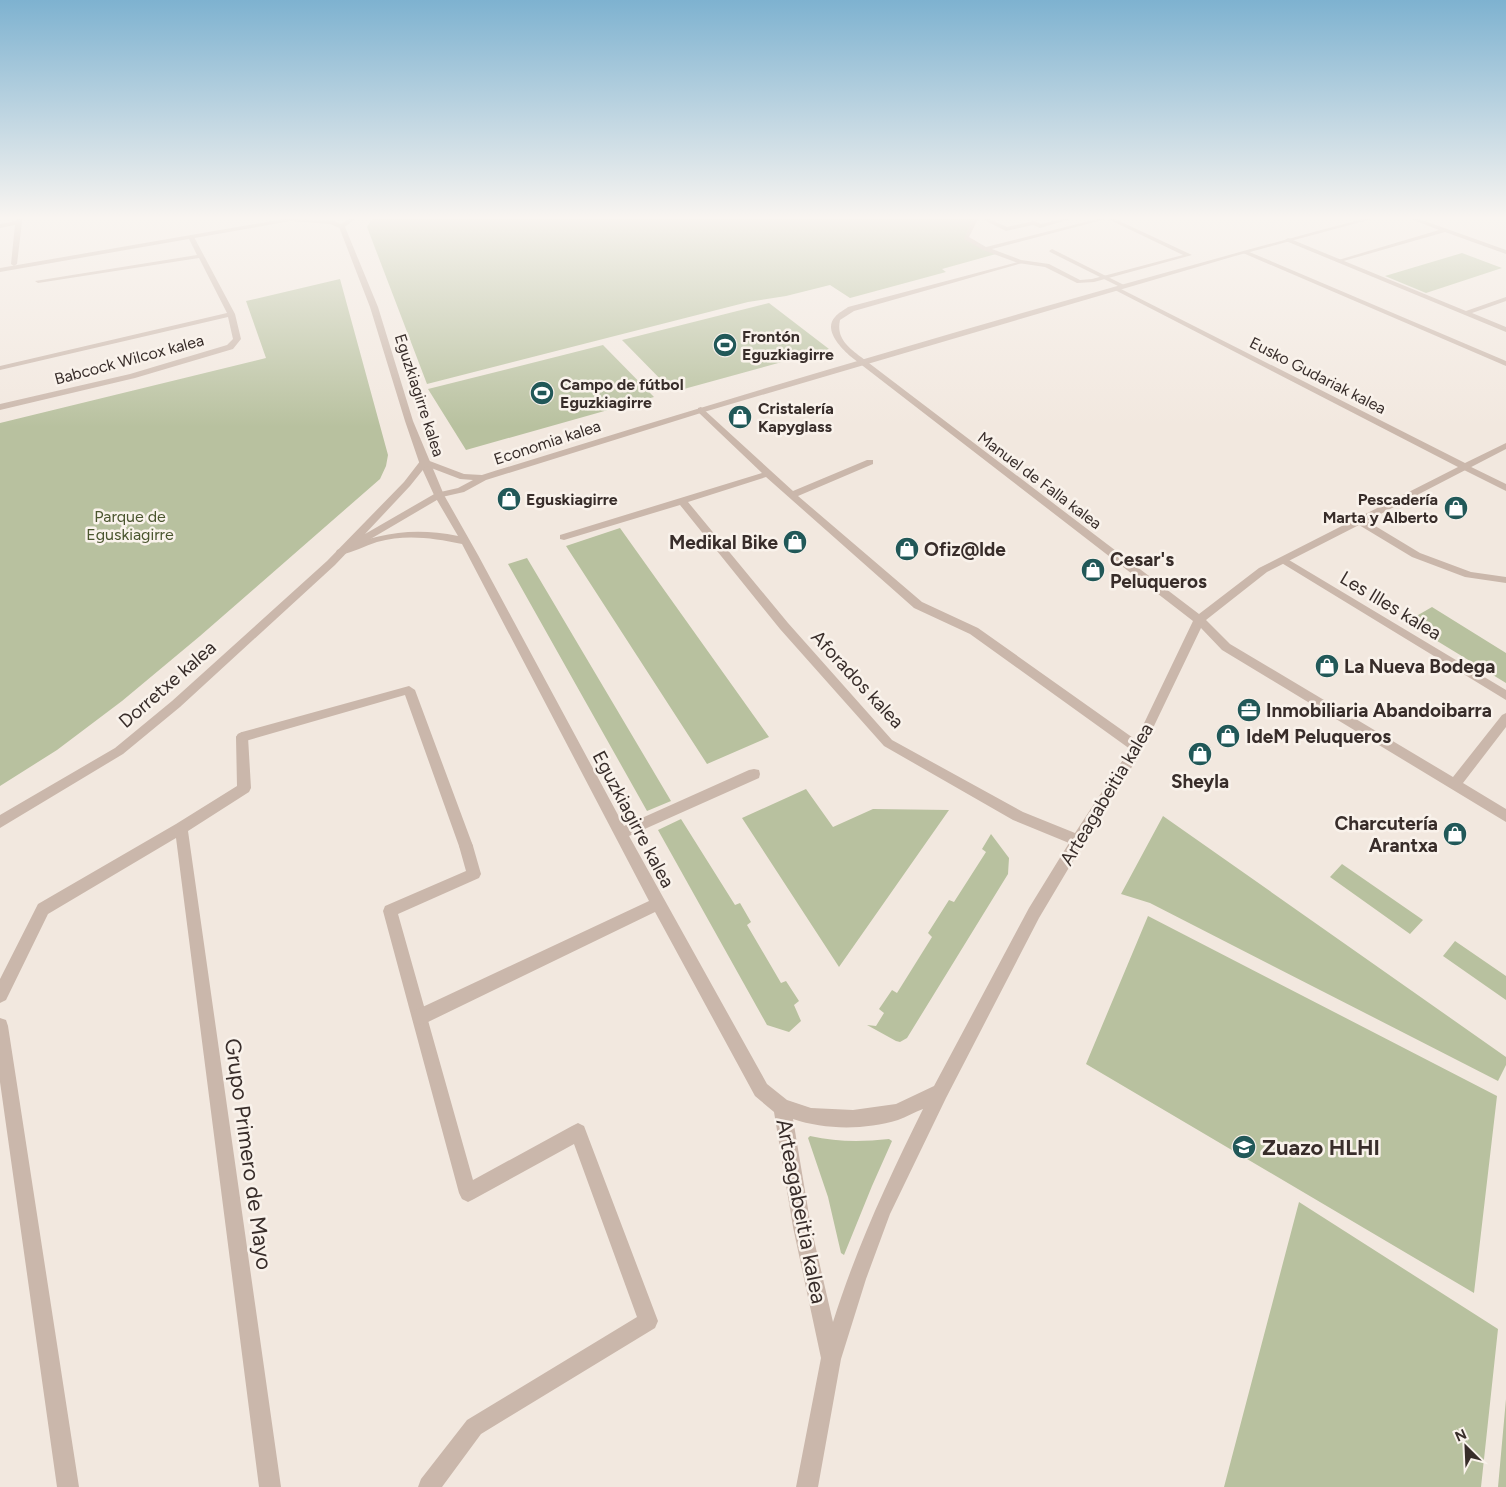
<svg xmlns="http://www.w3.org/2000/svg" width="1506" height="1487" viewBox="0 0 1506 1487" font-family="Figtree,sans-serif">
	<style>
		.green { fill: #b8c19f }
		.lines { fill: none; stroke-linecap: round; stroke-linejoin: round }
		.pedestrian { fill: #cab7ab; fill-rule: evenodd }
		.minor { fill: #cab7ab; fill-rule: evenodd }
		.tertiary { fill: #cab7ab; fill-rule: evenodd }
		.labels { text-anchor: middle; stroke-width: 5; stroke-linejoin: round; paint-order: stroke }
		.far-poi-label { font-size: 16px; font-weight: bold; fill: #382d2a; stroke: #f9f2eb; text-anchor: start }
		.far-street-label { font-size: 16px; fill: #382d2a; stroke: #f9f2eb }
		.far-park-label { font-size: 16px; fill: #4a552e; stroke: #f9f2eb }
		.poi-label { font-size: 19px; font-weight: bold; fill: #382d2a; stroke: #f9f2eb; text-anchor: start }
		.street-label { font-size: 19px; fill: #382d2a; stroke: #f9f2eb }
		.near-poi-label { font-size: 22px; font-weight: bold; fill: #382d2a; stroke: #f9f2eb; text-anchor: start }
		.near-street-label { font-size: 22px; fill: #382d2a; stroke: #f9f2eb }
	</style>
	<rect width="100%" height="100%" fill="#f2e8df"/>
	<!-- green -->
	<path class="green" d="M372,219H975L967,238L996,254L942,269L946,272L850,298L830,285L786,296L748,302L427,384L367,227Z
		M1462,253L1502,268L1426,293L1385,276Z
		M340,279L388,455L386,466L380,479L200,636L122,701L57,750L0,786V423L266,358L246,301Z
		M769,303L829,349L673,392L622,340Z
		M603,345L654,397L466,450L428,389Z
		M620,528L769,737L707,764L566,546Z
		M527,558L671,801L647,811L508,564Z
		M1432,607L1506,653V683L1406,622Z
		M806,789L833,827L873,809L949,810L839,967L742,818Z
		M1163,816L1506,1057V1065L1498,1081L1150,903L1121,894Z
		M681,819L735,905L740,903L751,922L747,925L781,983L786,981L799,1001L794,1005L801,1021L789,1032L767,1025L658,830Z
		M991,834L1009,858L1008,874L907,1038L900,1042L896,1041L867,1025L876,1026L884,1013L879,1009L892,990L897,993L932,937L928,933L949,900L954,902L986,852L982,849Z
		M1342,864L1423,920L1410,934L1330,877Z
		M1148,916L1497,1096L1474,1293L1086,1064Z
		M1455,941L1506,976V1000L1443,956Z
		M810,1136C837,1142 861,1142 889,1139L892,1141L872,1186L844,1255L841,1253L828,1197L808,1138Z
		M1299,1202L1498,1329L1481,1487H1224Z
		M1506,1399V1487H1498Z"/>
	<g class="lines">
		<!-- pedestrian -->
		<path class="pedestrian" d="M16,219H22V222L17,264L14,266L11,264L15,225L0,228V224L16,221Z
			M972,219H978L969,237L986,247L1097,219H1106L992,249L1021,260L1049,264L1080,280L1092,279L1183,255L1108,219H1115L1192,255L1094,282L1077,283L1045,267L1018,263L983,250L964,239Z
			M982,219H989L1007,227L1034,221L1041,224L1062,219H1071L1040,228L1033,225L1006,231Z
			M1288,238L1466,311L1506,297V301L1472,313L1506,327V332L1286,241L1285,240Z
			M1465,464L1506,484V491L1462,469L1460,467Z
			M1284,557L1506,690V700L1280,562L1279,560Z
			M242,732L246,734L248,737L251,788L249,792L188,831L281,1487H259L176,838L48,914L6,1000L0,1003V979L38,904L176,824L237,786L236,737L238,734Z
			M466,840L471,842L473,846L481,874L479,878L398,914L473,1180L572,1126L578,1123L584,1126L658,1321L655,1328L481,1434L442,1487H418L421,1479L467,1420L637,1317L574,1144L474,1199L468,1202L462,1199L459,1193L383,911L385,906L466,871L459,846L461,842Z
			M0,1018L6,1020L8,1026L79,1487H57L0,1082Z"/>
		<!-- minor -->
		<path class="minor" d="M1411,219H1419L1506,250V254L1445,232L1340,262L1335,261L1439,230Z
			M342,225L345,227L378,307L413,421L444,495L478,555L624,826L749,770L754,769L759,770L760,774L759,778L629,836L767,1084L787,1100L811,1108L853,1110L896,1104L934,1086L1029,908L1069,843L1013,820L884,746L780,629L680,505L564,540L560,539V535L762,473L698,412V408L701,407L793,491L867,460H873V464L798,496L922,602L978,628L1136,740L1193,621L850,356C841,348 823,330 835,317C838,313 844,310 848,307L1022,261V263L854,311L840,320C836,338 848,347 861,357L1199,614L1259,568L1458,467L1115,290V288H1119L1465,463L1506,443V449L1367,521L1420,553L1471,572L1506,577V583L1465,577L1412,557L1359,525L1267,572L1206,620L1230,644L1453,777L1502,715L1506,713V727L1463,783L1506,809V822L1222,650L1201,628L1142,751L1083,844L1039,918L946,1098L890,1214L866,1279L841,1359L818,1487H796L821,1358L793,1227L774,1112L755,1096L655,912L426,1023L420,1025L414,1023L412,1017L414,1011L649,901L462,544C433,538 406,534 377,542C365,546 353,552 341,555L336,552L337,550C380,533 412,527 458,536L434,495L419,462L405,421L370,307L339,227ZM766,477L914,608L970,634L1130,749L1075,833L1023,812L892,740L788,623L688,502ZM923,1109C888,1180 857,1246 833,1322L811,1227L793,1119C825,1130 865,1130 898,1120C906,1117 915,1112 923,1109Z
			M191,235L194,237L235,314L241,339L233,349L135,378L0,410V404L130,374L227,345L233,339L228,317L0,370V366L227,313L199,258L38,283L35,281L197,255L188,237Z
			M1052,249L1126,286L1127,287L1122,288L1050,252L1049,251Z
			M1243,251H1247L1506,361V366L1243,253Z
			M409,686L415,690L473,846L471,850L466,852L461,850L459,846L405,695L242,742L238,740L236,737L238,734L242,732Z"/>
		<!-- tertiary -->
		<path class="tertiary" d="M284,219L331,220L341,224L349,219H355L342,229L330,224L291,221L0,272V268Z
			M1363,219H1372L1235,256L704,412L486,480L464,492L442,497L362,544H355L335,565L180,707L123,754L0,828V815L115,748L172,701L327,561L404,482L421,460H427L464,474L482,475C774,384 1068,297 1363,219ZM426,466L460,479L473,480L458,488L436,493L365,534L410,486Z"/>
	</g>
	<!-- sky -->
	<linearGradient id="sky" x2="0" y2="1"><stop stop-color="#7eb2d0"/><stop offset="0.51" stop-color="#f9f5f1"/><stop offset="1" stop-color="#f9f5f1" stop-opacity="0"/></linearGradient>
	<rect width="1506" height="427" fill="url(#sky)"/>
	<!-- icons -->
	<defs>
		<g id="stadium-disc" transform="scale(1.25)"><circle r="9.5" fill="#215858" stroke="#f9f2eb"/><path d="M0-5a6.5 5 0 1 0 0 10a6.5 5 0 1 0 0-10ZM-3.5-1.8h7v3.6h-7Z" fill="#fff"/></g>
		<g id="shop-disc" transform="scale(1.25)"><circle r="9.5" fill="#215858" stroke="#f9f2eb"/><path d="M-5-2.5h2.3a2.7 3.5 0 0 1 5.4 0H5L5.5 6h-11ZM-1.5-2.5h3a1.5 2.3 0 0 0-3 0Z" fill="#fff"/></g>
		<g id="office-disc" transform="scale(1.25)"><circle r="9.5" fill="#215858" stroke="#f9f2eb"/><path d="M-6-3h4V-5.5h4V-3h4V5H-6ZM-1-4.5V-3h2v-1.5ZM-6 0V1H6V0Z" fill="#fff"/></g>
		<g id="school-disc" transform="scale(1.25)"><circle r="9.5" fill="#215858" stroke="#f9f2eb"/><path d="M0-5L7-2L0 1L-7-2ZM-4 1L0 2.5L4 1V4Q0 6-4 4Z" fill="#fff"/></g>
	</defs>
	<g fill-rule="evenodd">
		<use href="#stadium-disc" x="725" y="345"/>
		<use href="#stadium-disc" x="542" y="393"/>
		<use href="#shop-disc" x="740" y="417"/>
		<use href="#shop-disc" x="509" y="499"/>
		<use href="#shop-disc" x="1456" y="508"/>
		<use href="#shop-disc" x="795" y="542"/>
		<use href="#shop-disc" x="907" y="549"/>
		<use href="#shop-disc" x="1093" y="570"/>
		<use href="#shop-disc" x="1327" y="666"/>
		<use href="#office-disc" x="1249" y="710"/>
		<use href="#shop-disc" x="1228" y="736"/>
		<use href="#shop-disc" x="1200" y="754"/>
		<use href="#shop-disc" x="1455" y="834"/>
		<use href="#school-disc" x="1244" y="1147"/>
	</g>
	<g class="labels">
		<!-- far-poi labels -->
		<g class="far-poi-label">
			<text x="742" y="342">Frontón<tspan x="742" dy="18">Eguzkiagirre</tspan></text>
			<text x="560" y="390">Campo de fútbol<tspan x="560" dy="18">Eguzkiagirre</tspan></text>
			<text x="758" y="414">Cristalería<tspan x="758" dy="18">Kapyglass</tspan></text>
			<text x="526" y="505">Eguskiagirre</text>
			<text x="1438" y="505" text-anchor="end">Pescadería<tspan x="1438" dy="18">Marta y Alberto</tspan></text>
		</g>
		<!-- far-street labels -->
		<g class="far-street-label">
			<text transform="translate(129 359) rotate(-15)" y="6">Babcock Wilcox kalea</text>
			<text transform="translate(1318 375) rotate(27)" y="6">Eusko Gudariak kalea</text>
			<text transform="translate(420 395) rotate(72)" y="6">Eguzkiagirre kalea</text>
			<text transform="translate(547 442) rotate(-18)" y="6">Economia kalea</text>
			<text transform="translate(1040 480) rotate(37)" y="6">Manuel de Falla kalea</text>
		</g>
		<!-- far-park labels -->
		<g class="far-park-label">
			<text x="130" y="522">Parque de<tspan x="130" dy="18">Eguskiagirre</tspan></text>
		</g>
		<!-- poi labels -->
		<g class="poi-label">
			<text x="778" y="549" text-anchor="end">Medikal Bike</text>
			<text x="924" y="556">Ofiz@lde</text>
			<text x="1110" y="566">Cesar's<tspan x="1110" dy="22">Peluqueros</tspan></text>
			<text x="1344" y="673">La Nueva Bodega</text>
			<text x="1266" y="717">Inmobiliaria Abandoibarra</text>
			<text x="1246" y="743">IdeM Peluqueros</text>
			<text x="1200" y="788" text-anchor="middle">Sheyla</text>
			<text x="1438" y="830" text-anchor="end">Charcutería<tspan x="1438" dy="22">Arantxa</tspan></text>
		</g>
		<!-- street labels -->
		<g class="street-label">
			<text transform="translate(1391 605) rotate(31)" y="7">Les Illes kalea</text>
			<text transform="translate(858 679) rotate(47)" y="7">Aforados kalea</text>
			<text transform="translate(167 684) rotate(-41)" y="7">Dorretxe kalea</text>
			<text transform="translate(1106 794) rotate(-59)" y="7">Arteagabeitia kalea</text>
			<text transform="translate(634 819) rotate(62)" y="7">Eguzkiagirre kalea</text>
		</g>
		<!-- near-poi labels -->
		<g class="near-poi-label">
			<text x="1262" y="1155">Zuazo HLHI</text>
		</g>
		<!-- near-street labels -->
		<g class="near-street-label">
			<text transform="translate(249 1154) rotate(82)" y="8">Grupo Primero de Mayo</text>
			<text transform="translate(802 1211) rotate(79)" y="8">Arteagabeitia kalea</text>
		</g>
	</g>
	<!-- north arrow -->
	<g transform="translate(1466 1447) rotate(336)" stroke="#f9f2eb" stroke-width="4" paint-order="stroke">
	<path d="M0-4L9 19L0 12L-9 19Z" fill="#382d2a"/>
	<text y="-8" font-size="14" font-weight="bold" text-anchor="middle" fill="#382d2a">N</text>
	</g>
</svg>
